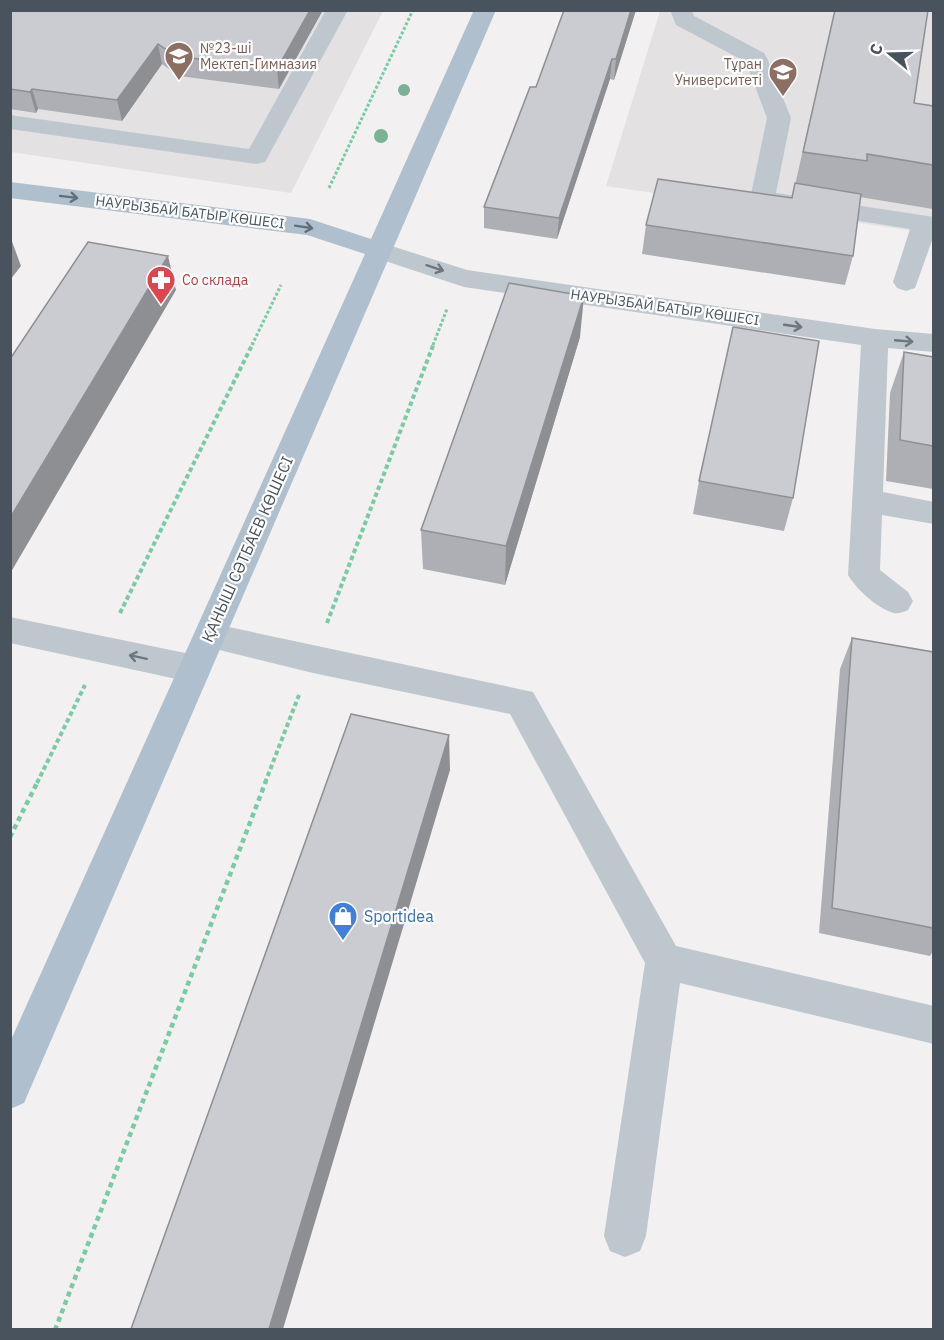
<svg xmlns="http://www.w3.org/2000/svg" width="944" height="1340" viewBox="0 0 944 1340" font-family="'IBM Plex Sans',sans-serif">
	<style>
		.education { fill: #e3e1e2 }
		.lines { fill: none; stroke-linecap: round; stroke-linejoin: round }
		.path-far2 { stroke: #79cba3; stroke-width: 3; stroke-dasharray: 3 2; stroke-linecap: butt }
		.path-far1 { stroke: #79cba3; stroke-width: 4; stroke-dasharray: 4.5 3; stroke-linecap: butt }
		.path { stroke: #79cba3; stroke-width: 4.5; stroke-dasharray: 5 4; stroke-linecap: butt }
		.minor { fill: #bec7ce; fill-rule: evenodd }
		.major { fill: #b0bfcd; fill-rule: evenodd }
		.tree { fill: #7bb195 }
		.wall { fill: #aeafb5 }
		.shaded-wall { fill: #8d8f93 }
		.building { fill: #caccd2; stroke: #8d8f93; stroke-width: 1.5 }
		.oneway { stroke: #626e79 }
		.oneway2 { stroke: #6b767f }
		.labels { text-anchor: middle; stroke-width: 4.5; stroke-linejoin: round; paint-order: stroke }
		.far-education-label { font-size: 14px; fill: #785e54; stroke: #fff; text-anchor: start }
		.far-street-label { font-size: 14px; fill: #48535d; stroke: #fff }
		.far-health-label { font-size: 14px; fill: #be3a42; stroke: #fff; text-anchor: start }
		.street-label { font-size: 16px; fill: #48535d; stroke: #fff }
		.shop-label { font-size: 16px; fill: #366cbe; stroke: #fff; text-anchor: start }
	</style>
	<rect width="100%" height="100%" fill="#f2f0f0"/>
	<!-- education -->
	<path class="education" d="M11,11H383L291,193L11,152Z
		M660,11H933V232L907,230L606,186Z"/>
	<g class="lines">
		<!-- path-far2 -->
		<path class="path-far2" d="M329,188L413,10
			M252,345L281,285
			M433,345L447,309"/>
		<!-- path-far1 -->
		<path class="path-far1" d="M120,613L253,343
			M327,623L434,343
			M37,783L85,685
			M265,783L299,695"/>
		<!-- path -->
		<path class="path" d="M10,837L38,781
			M55,1330L266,781"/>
		<!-- minor -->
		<path class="minor" d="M326,10H348L265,162L256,164L10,129V115L249,149Z
			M670,10H692L694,16L764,53L767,58L791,118L776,193L934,217V235L915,288L906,291L897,288L893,282L910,229L753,204L750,199L767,118L746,62L676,25Z
			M379,242L467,270L875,329L934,334V352L888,348L883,492L934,502V524L882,515L880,570L908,592L913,601L908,610C903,612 899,614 894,613C878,609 856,589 848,575L861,345L464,287L370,256L366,250L370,244Z
			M10,617L195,655L207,659L211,669L207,679L195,683L10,643Z
			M210,623L533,692L676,946L934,1006V1044L680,983L646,1236L640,1251L625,1257L610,1251L604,1236L645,963L510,714L313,673L199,645L194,636L199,627Z"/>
		<!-- major -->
		<path class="major" d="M474,10H496L24,1103L10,1109V1042L365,254L307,235L10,198V182L310,219L371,239Z"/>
	</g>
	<!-- trees -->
	<g class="tree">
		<circle cx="404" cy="90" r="6"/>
		<circle cx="381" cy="136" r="7"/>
	</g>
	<!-- wall -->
	<path class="wall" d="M10,10H323L279,89L179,76L162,64L122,121L38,109L36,113L10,109Z
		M564,10H636L614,80L610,79L557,239L484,228V207L536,87Z
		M835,10L914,103L933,106V209L860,197L853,256L845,285L642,254L646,225L792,198Z
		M580,337L505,585L423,569L421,530Z
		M904,352L933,357V489L886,481L890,393Z
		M699,481L793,498L784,531L693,514Z
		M852,638L933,652V951L930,956L819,933L840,669Z"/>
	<!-- shaded-wall -->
	<path class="shaded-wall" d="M310,10H323L279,89L277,69Z
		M631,10H636L614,80L616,59Z
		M158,44L162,64L122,121L117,100Z
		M612,59L610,79L557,239L559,218Z
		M32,89L38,109L36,113L30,92Z
		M10,236L21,266L10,280Z
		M168,256L176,290L11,572L10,570V518Z
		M584,296L580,337L505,585L506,546Z
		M449,735L450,770L283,1329H269Z"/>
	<!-- building -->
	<path class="building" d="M10,10H310L277,69L176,56L158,44L117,100L32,89L30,92L10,89Z
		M564,10H631L616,59H612L559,218L484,207L530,87H536Z
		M835,10H928L914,103L933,106V165L867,154V161L803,152Z
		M658,179L792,198L795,183L861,194L853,256L646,225Z
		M88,242L168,256L10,518V359Z
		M509,283L584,296L506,546L421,530Z
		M733,327L819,341L793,498L699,481Z
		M904,352L933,357V446L900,440Z
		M852,638L933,652V928L832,908Z
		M351,714L449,735L269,1329H131Z"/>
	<!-- one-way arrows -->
	<defs><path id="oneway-shaft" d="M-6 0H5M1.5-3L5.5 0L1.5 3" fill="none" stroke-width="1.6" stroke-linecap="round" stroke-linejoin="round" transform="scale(1.5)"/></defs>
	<g class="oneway">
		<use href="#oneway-shaft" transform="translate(69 197) rotate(7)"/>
		<use href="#oneway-shaft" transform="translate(304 227) rotate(9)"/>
	</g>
	<g class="oneway2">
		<use href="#oneway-shaft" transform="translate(435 268) rotate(18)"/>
		<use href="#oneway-shaft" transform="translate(793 326) rotate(8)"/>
		<use href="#oneway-shaft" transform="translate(904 341) rotate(5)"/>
		<use href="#oneway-shaft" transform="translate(138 657) rotate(-168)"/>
	</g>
	<!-- icons -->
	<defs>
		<g id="school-pin" transform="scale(1.5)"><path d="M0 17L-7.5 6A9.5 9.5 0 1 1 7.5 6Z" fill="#8d6e63" stroke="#fff"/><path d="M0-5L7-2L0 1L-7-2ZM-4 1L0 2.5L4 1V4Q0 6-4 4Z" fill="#fff"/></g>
		<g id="university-pin" transform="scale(1.5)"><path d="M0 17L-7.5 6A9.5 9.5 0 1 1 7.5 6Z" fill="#8d6e63" stroke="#fff"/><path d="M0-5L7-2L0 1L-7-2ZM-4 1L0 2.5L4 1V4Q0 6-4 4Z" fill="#fff"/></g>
		<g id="pharmacy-pin" transform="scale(1.5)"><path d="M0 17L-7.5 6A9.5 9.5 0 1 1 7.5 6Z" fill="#e0444e" stroke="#fff"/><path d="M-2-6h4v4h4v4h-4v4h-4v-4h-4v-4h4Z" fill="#fff"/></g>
		<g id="shop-pin" transform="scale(1.5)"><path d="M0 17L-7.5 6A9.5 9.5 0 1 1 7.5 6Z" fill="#3f7fe0" stroke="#fff"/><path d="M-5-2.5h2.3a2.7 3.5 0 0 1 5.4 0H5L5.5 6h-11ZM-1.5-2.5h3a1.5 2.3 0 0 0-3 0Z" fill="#fff"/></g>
	</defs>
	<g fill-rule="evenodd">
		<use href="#school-pin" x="179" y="56"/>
		<use href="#university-pin" x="783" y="72"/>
		<use href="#pharmacy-pin" x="161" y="280"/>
		<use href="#shop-pin" x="343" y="916"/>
	</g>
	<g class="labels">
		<!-- far-education labels -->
		<g class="far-education-label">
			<text x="200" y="53">№23-ші<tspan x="200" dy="16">Мектеп-Гимназия</tspan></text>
			<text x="762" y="69" text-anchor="end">Тұран<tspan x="762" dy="16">Университеті</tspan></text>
		</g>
		<!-- far-street labels -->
		<g class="far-street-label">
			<text transform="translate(190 212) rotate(7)" y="5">НАУРЫЗБАЙ БАТЫР КӨШЕСІ</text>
			<text transform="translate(665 307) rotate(8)" y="5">НАУРЫЗБАЙ БАТЫР КӨШЕСІ</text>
		</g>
		<!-- far-health labels -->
		<g class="far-health-label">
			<text x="182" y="285">Со склада</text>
		</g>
		<!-- street labels -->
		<g class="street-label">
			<text transform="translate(247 549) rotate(-66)" y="6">ҚАНЫШ СӘТБАЕВ КӨШЕСІ</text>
		</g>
		<!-- shop labels -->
		<g class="shop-label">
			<text x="364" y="922">Sportidea</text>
		</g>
	</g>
	<!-- border -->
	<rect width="944" height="1340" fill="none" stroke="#48535d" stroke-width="24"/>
	<!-- north arrow -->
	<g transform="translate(890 54) rotate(289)" stroke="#ffffff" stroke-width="4.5" paint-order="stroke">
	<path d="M0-4.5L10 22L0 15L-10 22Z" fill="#48535d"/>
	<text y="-9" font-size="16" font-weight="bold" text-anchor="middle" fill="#48535d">С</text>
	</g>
</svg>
